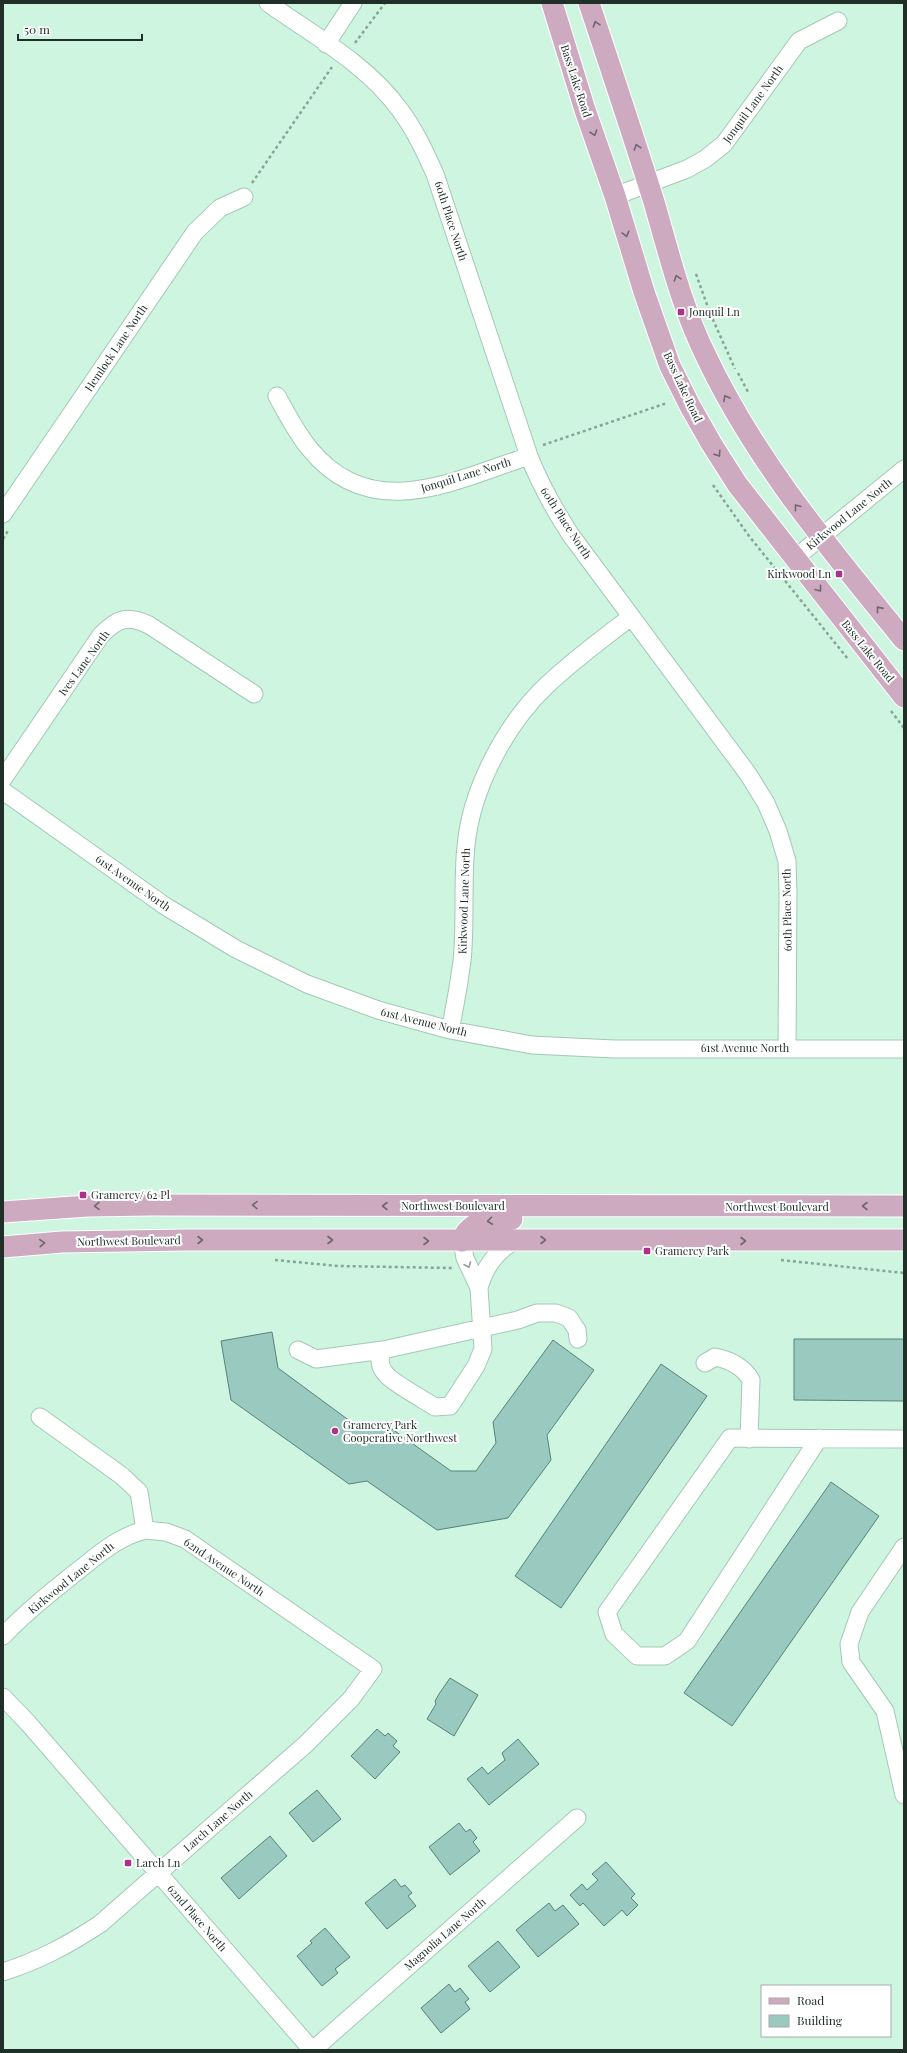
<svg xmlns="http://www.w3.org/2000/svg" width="907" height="2053" viewBox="0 0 907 2053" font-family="'Playfair Display',serif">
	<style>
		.building { fill: #9ac9c0; stroke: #56827a }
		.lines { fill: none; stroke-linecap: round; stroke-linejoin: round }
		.minor-casing { stroke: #a2c9b5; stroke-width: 19 }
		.major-casing { stroke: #fff; stroke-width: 23 }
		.path { stroke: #87a595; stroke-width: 2.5; stroke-dasharray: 3 3; stroke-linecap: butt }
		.minor { stroke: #fff; stroke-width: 17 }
		.major { stroke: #ceaac1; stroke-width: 21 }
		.oneway { stroke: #6e676d }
		.oneway2 { stroke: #9ba29e }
		.poi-dot { fill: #ab3287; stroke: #fff; stroke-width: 1.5 }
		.labels { text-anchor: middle; stroke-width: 4; stroke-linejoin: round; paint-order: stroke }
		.street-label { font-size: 11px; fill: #203028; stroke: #fff }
		.poi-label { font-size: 11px; fill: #203028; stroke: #fff; text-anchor: start }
	</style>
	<rect width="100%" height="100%" fill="#cdf5e0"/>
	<!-- building -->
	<path class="building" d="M272,1332L278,1368L358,1427L385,1424L451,1471H476L496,1443L493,1422L553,1340L594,1370L547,1435L551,1460L508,1518L437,1530L367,1481L349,1484L231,1400L221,1341Z
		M794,1339H904V1401L794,1400Z
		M661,1364L707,1396L561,1608L515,1576Z
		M831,1482L879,1516L732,1726L684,1693Z
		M450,1678L478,1695L454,1736L427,1719L436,1704L435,1701L439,1694Z
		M377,1729L385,1736L388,1733L397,1741L393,1746L400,1752L375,1779L351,1756Z
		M518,1739L539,1764L489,1805L467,1779L482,1767L488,1774L505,1760L502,1753Z
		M317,1790L341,1819L313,1842L289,1813Z
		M459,1823L466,1832L470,1829L477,1838L473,1842L480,1851L450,1875L429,1847Z
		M270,1836L287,1856L239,1899L221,1878Z
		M606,1862L635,1894L631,1898L638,1905L627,1916L622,1910L604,1926L583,1903L580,1906L570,1895L582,1884L587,1890L598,1880L592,1874Z
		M395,1879L401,1887L405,1885L412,1893L408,1896L416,1906L387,1929L365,1903Z
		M549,1903L555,1911L563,1905L579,1924L538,1957L516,1930Z
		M325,1928L350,1957L335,1969L338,1973L322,1986L297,1956L312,1943L310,1941Z
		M498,1941L520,1967L490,1992L468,1966Z
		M449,1984L455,1992L460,1988L469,1999L465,2002L470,2009L441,2033L421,2008Z"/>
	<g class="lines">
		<!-- minor casing -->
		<g class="minor-casing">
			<path id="minor" d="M268,3C313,35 367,64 400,110C415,130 425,152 435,174L529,456C540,484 554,509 570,534L748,774L766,803L778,831L787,861L788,892L787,1048
				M326,44L353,3
				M615,196L687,169L705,159L724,144L799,41L838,21
				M277,396C287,414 296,432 309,448C371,525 453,481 529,456
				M3,514L195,232L220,208L244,197
				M794,559L904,469
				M3,779L101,635C118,618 127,615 149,625L254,694
				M3,791L165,906L236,949L307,984L378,1010L450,1030L532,1045L614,1049H904
				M450,1030C455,1007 459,984 462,961C466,923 462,884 466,846C471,790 505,725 546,686C572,661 602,639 631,617
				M462,1241L465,1258L479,1288L483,1349L476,1366L450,1406L435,1407C424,1400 390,1381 385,1373C379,1366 379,1358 383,1350L518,1320L537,1313H556L569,1318L577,1330L578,1339
				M479,1288C485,1266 496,1252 515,1240
				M298,1350L316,1359L383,1350
				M705,1363L715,1357C730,1360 743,1366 751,1380L749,1439
				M819,1438L687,1641L665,1656H637L614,1634L607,1612L730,1438L904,1439
				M904,1547L860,1612L849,1644L851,1662L885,1711L904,1795
				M3,1636C25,1613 50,1593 75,1573C97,1556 117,1537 145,1530
				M3,1697L28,1723L312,2050
				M3,1972C40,1960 68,1945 100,1924L306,1744L351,1699L373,1669L185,1539L166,1532L145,1530L139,1492L122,1476L40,1417
				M313,2050L577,1818"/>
		</g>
		<!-- major casing -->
		<g class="major-casing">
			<path id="major" d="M552,3L585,110L615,196L644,292L670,366L690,406L711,443L737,484L904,697
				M589,3C611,69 633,135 654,202C669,254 682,308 706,356C756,462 831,550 904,640
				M3,1212L88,1206L151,1205L904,1206
				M462,1241C469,1219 493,1219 512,1219
				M3,1247L62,1242L187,1240H904"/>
		</g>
		<!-- path -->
		<path class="path" d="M355,43L385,3
			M252,183L332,67
			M696,274L710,313L735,369
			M738,373L748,392
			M543,445L667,403
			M713,485L749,536L848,659
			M3,539L9,529
			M891,711L904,728
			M275,1260L338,1266L452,1268
			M781,1260L904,1273"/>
		<!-- minor -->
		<use href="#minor" class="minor"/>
		<!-- major -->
		<use href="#major" class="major"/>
	</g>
	<!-- one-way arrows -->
	<defs><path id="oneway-chevron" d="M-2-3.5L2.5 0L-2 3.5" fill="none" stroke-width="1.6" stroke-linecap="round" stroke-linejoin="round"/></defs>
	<g class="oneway">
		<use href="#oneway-chevron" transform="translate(596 24) rotate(-108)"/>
		<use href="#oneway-chevron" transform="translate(594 133) rotate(71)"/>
		<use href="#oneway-chevron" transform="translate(637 147) rotate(-107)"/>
		<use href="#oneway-chevron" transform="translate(626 234) rotate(75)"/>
		<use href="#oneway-chevron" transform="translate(677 278) rotate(-107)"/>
		<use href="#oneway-chevron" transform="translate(726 398) rotate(-119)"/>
		<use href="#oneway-chevron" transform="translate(718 454) rotate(57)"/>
		<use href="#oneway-chevron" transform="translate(797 507) rotate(-128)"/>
		<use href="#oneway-chevron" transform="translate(819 589) rotate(52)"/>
		<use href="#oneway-chevron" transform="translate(879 609) rotate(-129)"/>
		<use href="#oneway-chevron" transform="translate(255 1205) rotate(-179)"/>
		<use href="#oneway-chevron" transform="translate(97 1206) rotate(179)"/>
		<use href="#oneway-chevron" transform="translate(385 1206) rotate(-180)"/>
		<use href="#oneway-chevron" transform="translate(865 1206) rotate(180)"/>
		<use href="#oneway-chevron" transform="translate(490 1221) rotate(173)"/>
		<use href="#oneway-chevron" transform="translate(200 1240)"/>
		<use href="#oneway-chevron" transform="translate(330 1240)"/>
		<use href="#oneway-chevron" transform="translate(543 1240)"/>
		<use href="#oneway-chevron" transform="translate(426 1241)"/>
		<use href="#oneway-chevron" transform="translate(743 1241)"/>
		<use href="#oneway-chevron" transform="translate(42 1243) rotate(-4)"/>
	</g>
	<use class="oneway2" href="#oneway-chevron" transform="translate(468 1265) rotate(67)"/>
	<!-- markers -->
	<g class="poi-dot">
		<rect x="677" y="308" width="8" height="8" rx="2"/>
		<rect x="835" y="570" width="8" height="8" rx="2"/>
		<rect x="79" y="1191" width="8" height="8" rx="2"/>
		<rect x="643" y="1247" width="8" height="8" rx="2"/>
		<circle cx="335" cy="1431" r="4"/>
		<rect x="124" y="1859" width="8" height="8" rx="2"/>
	</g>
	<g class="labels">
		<!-- street labels -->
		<g class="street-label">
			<text transform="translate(576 81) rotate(72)" y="4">Bass Lake Road</text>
			<text transform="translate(753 104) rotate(-54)" y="4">Jonquil Lane North</text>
			<text transform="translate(451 221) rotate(72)" y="4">60th Place North</text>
			<text transform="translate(116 348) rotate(-56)" y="4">Hemlock Lane North</text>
			<text transform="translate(683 387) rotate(65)" y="4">Bass Lake Road</text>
			<text transform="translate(466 475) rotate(-17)" y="4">Jonquil Lane North</text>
			<text transform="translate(849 514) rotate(-39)" y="4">Kirkwood Lane North</text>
			<text transform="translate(566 523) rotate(57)" y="4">60th Place North</text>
			<text transform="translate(868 651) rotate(51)" y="4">Bass Lake Road</text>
			<text transform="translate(84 663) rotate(-54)" y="4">Ives Lane North</text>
			<text transform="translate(133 883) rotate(35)" y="4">61st Avenue North</text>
			<text transform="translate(464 901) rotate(-88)" y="4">Kirkwood Lane North</text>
			<text transform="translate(787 910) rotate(-91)" y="4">60th Place North</text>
			<text transform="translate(424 1022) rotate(14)" y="4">61st Avenue North</text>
			<text x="745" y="1052">61st Avenue North</text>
			<text x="453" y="1210">Northwest Boulevard</text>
			<text x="777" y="1211">Northwest Boulevard</text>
			<text transform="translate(129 1241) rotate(-1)" y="4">Northwest Boulevard</text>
			<text transform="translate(224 1567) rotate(34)" y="4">62nd Avenue North</text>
			<text transform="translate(71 1578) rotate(-39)" y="4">Kirkwood Lane North</text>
			<text transform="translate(218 1821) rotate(-41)" y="4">Larch Lane North</text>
			<text transform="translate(197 1918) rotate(49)" y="4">62nd Place North</text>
			<text transform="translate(445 1934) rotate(-41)" y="4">Magnolia Lane North</text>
		</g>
		<!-- poi labels -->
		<g class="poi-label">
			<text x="689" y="316">Jonquil Ln</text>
			<text x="831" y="578" text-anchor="end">Kirkwood Ln</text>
			<text x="91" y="1199">Gramercy/ 62 Pl</text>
			<text x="655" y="1255">Gramercy Park</text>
			<text x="343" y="1429">Gramercy Park<tspan x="343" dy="13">Cooperative Northwest</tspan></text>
			<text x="136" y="1867">Larch Ln</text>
		</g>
	</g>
	<!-- border -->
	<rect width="907" height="2053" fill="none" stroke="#203028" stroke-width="8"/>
	<!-- legend -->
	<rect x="761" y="1985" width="130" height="52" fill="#ffffff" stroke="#a6aca9"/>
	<rect x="769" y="1998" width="20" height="6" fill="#ceaac1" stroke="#a6aca9"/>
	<text x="797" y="2005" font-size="12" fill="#203028">Road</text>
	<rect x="769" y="2015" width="20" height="12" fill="#9ac9c0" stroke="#a6aca9"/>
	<text x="797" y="2025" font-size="12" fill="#203028">Building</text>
	<!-- scale -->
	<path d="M18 34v6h124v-6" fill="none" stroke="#203028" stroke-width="2"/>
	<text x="24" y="34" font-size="12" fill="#203028" stroke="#ffffff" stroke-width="3" paint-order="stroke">50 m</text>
</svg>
